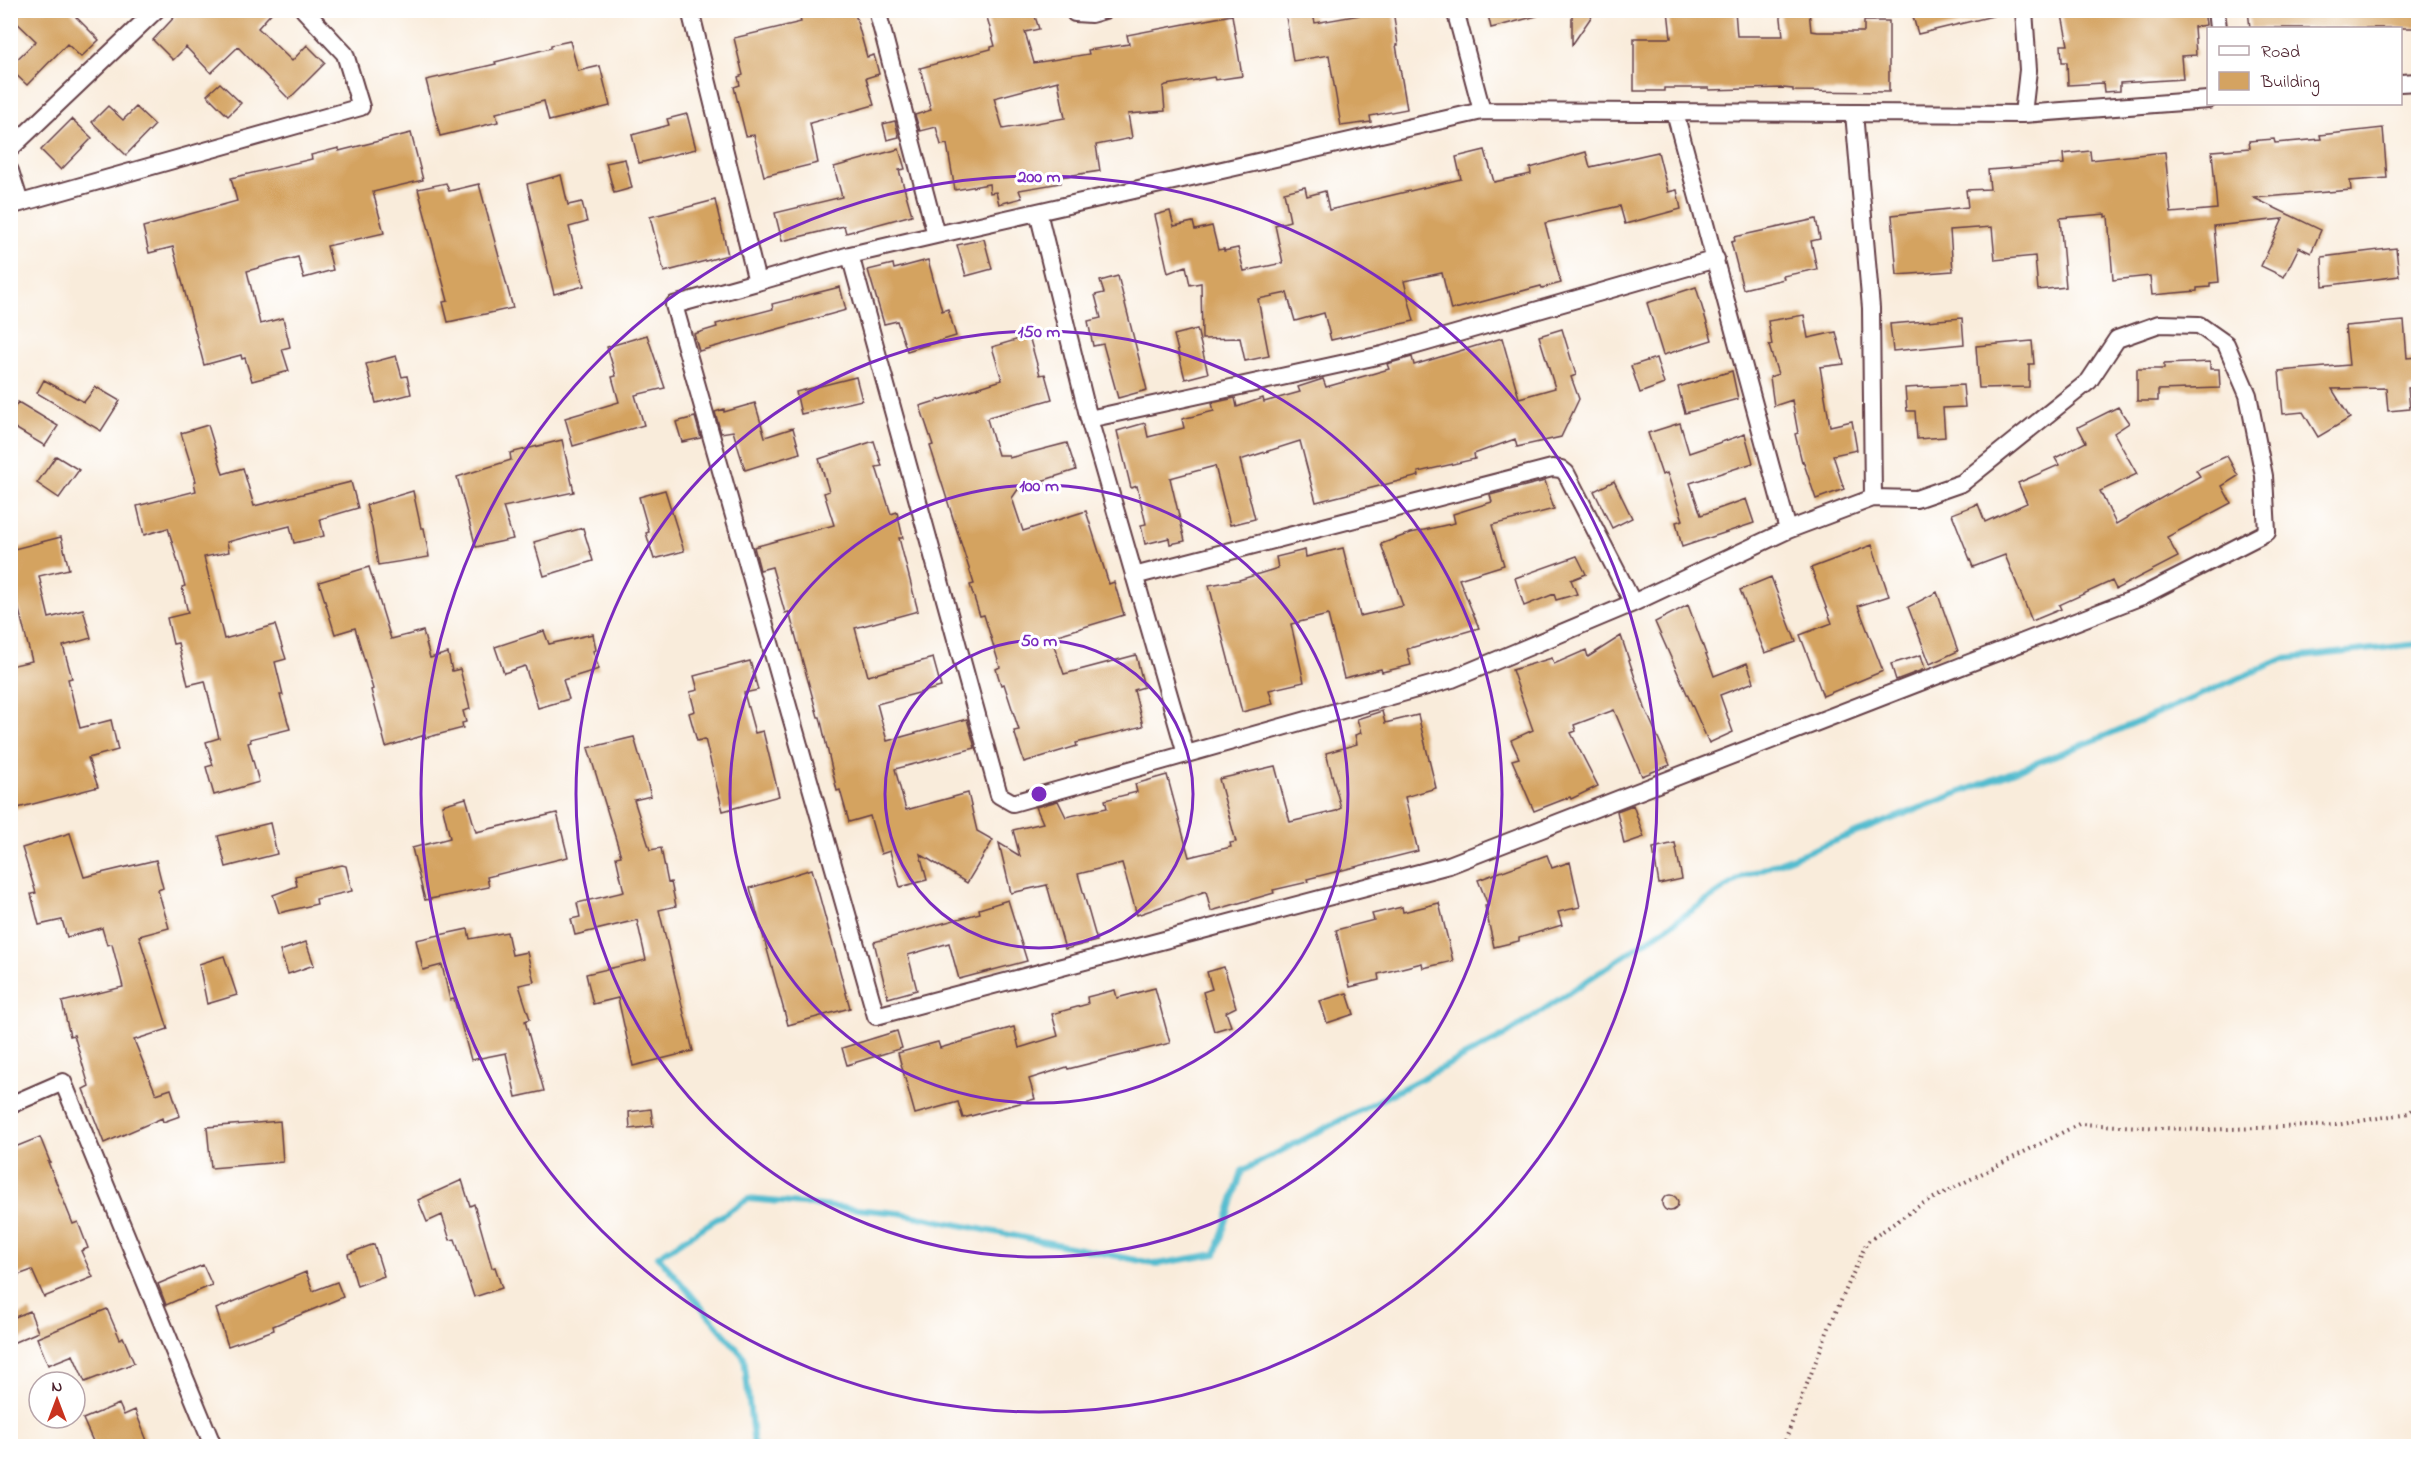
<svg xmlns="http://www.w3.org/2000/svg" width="2429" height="1457" viewBox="0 0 2429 1457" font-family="'Indie Flower',sans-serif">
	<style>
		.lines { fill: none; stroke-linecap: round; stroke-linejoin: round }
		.stream { stroke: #53bccf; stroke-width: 6 }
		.building { fill: #d4a361; fill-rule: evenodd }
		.street-casing { stroke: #643e45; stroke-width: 20 }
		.path { stroke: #643e45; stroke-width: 4; stroke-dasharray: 1.5 4.5; stroke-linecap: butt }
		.street { stroke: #fff; stroke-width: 16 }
		.ring { fill: none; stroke: #7b2cbf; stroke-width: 3 }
		.centre { fill: #7b2cbf; stroke: #fff; stroke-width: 3 }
		.ring-label { font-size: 18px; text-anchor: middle; font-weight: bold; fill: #7b2cbf; stroke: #fff; stroke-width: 6; stroke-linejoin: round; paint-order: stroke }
	</style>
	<rect width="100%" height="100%" fill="#fff"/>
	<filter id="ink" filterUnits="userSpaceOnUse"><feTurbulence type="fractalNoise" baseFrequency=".0167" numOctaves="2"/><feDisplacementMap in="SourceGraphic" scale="12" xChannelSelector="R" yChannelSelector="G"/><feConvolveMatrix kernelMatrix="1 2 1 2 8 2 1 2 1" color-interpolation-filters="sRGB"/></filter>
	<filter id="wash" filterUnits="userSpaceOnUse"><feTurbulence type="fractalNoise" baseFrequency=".008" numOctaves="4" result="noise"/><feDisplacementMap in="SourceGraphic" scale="24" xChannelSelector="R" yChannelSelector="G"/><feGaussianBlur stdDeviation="1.35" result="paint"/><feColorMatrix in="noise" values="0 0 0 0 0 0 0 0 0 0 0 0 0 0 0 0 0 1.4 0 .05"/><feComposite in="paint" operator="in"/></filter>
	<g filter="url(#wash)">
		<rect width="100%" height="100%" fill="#f9ecdb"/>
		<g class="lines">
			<!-- stream -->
			<path class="stream" d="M754,1446L744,1357L658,1256L748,1199L899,1213L1157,1264L1216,1254L1242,1171L1504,1036L1742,877L2100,738L2283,659L2418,644"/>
		</g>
		<g id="blocks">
			<!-- building -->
			<path class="building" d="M10,10H69L99,40L81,57L67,44L27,85L10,69V66L36,41L10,16Z
				M181,10H274L258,28L292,61L307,45L325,63L289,99L238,47L211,73L186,47L173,60L153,40Z
				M798,10H854L867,57L874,55L879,74L866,78L874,105L810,123L818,163L764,176L754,135L746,136L734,87L740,85L738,77L743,75L734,38L801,22Z
				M985,10H1033L1039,29L1025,32L1034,63L1089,54L1088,50L1129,44L1127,35L1232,15L1242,76L1215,80L1214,77L1166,85L1163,87L1165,111L1128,114L1132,138L1096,145L1100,171L1060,177L1061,183L1019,190L1022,198L999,204L996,192L990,193L989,184L955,190L947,144L941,145L936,127L920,131L915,115L931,110L920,68L991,49V47L995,46ZM1058,81L1065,118L1003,129L994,98Z
				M1285,10H1312L1315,23L1366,14L1365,10H1393L1398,45H1396L1407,109L1370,116L1371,122L1341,126L1329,55L1293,61Z
				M1487,10H1537V16L1491,28Z
				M1572,10H1596L1572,45Z
				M1668,10H1735L1737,36H1783L1780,10H1809L1811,31L1818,32H1864V21H1889V92L1793,91V89L1783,88L1709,90V88H1664V91H1634V38H1671Z
				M1921,10H1992L1993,16L1918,34L1912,13Z
				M2061,10H2204L2206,25L2194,27L2196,55L2181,56L2183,79L2120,83V91L2104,92L2103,83L2068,85L2067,62H2062L2061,45H2068Z
				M2248,10H2418V28H2250Z
				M570,41L578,71L600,66L610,106L549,121L544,101L496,113L498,122L440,136L426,80L496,64L495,62L551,48V45Z
				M220,83L241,103L228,116L207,95Z
				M108,106L123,120L136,107L155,125L126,155L92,122Z
				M687,114L696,149L639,163L632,135L669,125L667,119Z
				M72,119L92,138L61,170L41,150Z
				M895,121L899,137L887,140L883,124Z
				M2383,128L2387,178L2350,181L2351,190L2254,198L2321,230L2311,253L2299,247L2284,277L2261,266L2283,219L2214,226L2219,282L2210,283V287L2197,288V291L2152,295L2150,276L2113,280L2108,216L2105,217V214L2060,218L2066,287L2038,290L2035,256L1995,260L1992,227L1950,230L1953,271L1897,275L1892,215L1968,207L1966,190L1990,189L1988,170L2064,164L2063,154L2090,151L2091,160L2165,152L2171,213L2217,209L2212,151L2250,148L2249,141L2274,139L2275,143L2321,139L2320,135Z
				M411,133L423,180L373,192L384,233L327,246L333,270L304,278L298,257L247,271L260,324L283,318L290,347L282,349L289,371L252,381L245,358L242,359L241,355L204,365L173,247L149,253L143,227L237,201L231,178L312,159L311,155L339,148V151Z
				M899,149L905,169L899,170L912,215L846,233L844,226L782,241L775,213L842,197L834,167Z
				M1485,150L1494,182L1531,174L1530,168L1586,152L1590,167L1658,152L1668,192L1677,190L1681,209L1625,224L1620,206L1545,223L1561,283L1542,288L1541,286L1451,310L1442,273L1404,281L1414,321L1331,340L1324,313L1295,321L1287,293L1258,299L1269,356L1245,361L1240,338L1202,339L1201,283L1190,285L1186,266L1168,273L1155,215L1170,211L1174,226L1193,222L1195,230L1212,226L1218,250L1224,249V251L1238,248L1244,271L1283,263L1275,225L1290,221L1284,192L1305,187L1307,196L1325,191L1329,210L1461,179L1456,157Z
				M625,159L632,188L614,193L606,163Z
				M561,175L568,205L582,202L587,222L569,227L584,286L554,294L527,184Z
				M446,183L449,191L479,184L513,308L448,322L443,302L448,301L418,189Z
				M715,200L728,255L664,272L650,217Z
				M1816,219L1820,239L1811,241L1817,269L1783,276L1784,279L1743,289L1731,242L1735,241L1734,237Z
				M984,239L992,269L966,276L957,245Z
				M2396,248L2399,276L2323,286L2322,257Z
				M928,260L942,311L948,309L956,336L907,351L897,321L884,324L868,270L893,264L894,269Z
				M1118,276L1147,390L1118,398L1103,344L1093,346L1088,321L1101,318L1095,295L1104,293L1100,281Z
				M840,287L846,310L699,351L694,334L717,327L716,324L773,309L772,304Z
				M1696,287L1712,340L1663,355L1647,303Z
				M1804,315L1808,338L1836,332L1844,364L1820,367L1830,426L1852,421L1857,450L1833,455L1844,489L1816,499L1803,461L1802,462L1795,434L1798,433L1792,400L1774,406L1770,377L1778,374L1769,346L1772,345L1768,321Z
				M1962,318L1964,344L1893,351L1890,324Z
				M2404,321L2407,358L2418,357V387L2408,388L2410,409L2388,411L2386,388L2332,389L2350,418L2318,437L2303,412L2283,414L2279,371L2349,365L2345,326Z
				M1197,329L1208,373L1185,379L1174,335Z
				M1562,329L1576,375L1571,377L1579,399L1561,437L1517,447L1515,439L1474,454L1475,459L1418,472L1419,476L1316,502L1300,441L1240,460L1255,519L1230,525L1215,466L1170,478L1185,541L1170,544L1169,538L1145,544L1141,525L1146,524L1137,486L1131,488L1117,431L1145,423L1148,437L1184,428L1182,419L1214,411L1212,403L1235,398L1237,407L1263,398L1264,402L1300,392L1298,387L1323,379L1326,387L1389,369L1387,364L1412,357L1414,365L1502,338L1519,398L1555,388L1539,336Z
				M647,335L665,388L635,395L644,425L573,446L565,418L619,402L612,377L616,376L607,347Z
				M1029,336L1040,375L1045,374L1052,399L989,417L987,419L998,455H1009V458L1067,443L1076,470L1019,488L1012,498L1023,531L1086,511L1109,584L1114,582L1124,615L1051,637L1064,674L1136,655L1144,687L1134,690L1143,726L1076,743L1077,746L1024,762L1014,731L1019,730L1004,684L1001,685L996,669L1000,667L984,615L980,616L970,585L974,584L930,446L933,445L920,406L1002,380L992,347Z
				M2032,341L2034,364H2029V387L1979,388L1976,346Z
				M396,356L402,377L407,376L411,394L376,403L366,364Z
				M1656,358L1664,384L1640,393L1631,366Z
				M2210,362V369H2219L2220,388L2158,390V401H2137V369H2164V364Z
				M1732,371L1738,399L1685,413L1678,387Z
				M856,377L862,400L801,414L796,392Z
				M44,380L84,402L96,387L120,401L101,431L37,393Z
				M1963,385L1965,407L1943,408L1945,437L1917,439L1915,411H1907L1905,388Z
				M18,402L58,426L45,446L10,425V414Z
				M755,403L765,437L793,428L800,453L745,470L733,431L721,433L715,412L724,409V412Z
				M2118,407L2129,423L2114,433L2137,474L2100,491L2116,524L2200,476L2196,470L2227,456L2238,476L2222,486L2231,503L2167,537L2178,557L2116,589L2112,581L2059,605L2061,609L2032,621L2005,555L1973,567L1952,514L1978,504L1985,522L2027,503L2018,483L2059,465L2055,458L2086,442L2078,427Z
				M695,417L701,438L682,442L676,422Z
				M1680,423L1689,453L1745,434L1753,463L1690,483L1701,515L1746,499L1754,523L1682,547L1676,522L1683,520L1667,473L1662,475L1648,433Z
				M208,425L223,474L243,468L254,506L351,482L358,508L320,519L324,536L294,543L290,526L227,542L229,552L204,557L224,639L275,625L286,659L275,662L283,695H280L290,729L250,739L251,742L248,743L259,782L214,795L206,767L213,765L206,742L219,738L205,681L188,685L178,643L173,644L167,618L188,613L182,587L185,586L168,528L144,535L137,506L196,491L194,482L196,481L181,433Z
				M562,440L574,492L503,507L513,539L476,547L457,477L511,460L510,453Z
				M874,441L882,466L876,467L891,514L897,512L903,538H899L918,611L855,628L868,676L933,658L941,687L877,704L887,741L967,719L975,748L895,769L906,810L968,793L977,831L993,840L967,883L920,854L927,880L900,887L890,851L881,854L870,816L849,822L840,790L837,791L820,717H818L789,612L785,613L772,567L760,570L754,547L834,525L824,493L829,491L819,459Z
				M56,456L79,470L59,498L37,483Z
				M1545,481L1554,509L1492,525L1504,565L1459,579L1479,628L1407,649L1411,665L1382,672L1381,669L1344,678L1328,615L1291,624L1304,682L1269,690L1273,704L1242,712L1209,585L1239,580L1278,568L1276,557L1305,550L1306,557L1343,548L1360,616L1403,606L1381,544L1411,533L1455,523L1453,514L1492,502L1490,495Z
				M1614,481L1632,518L1612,528L1594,491Z
				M665,490L684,551L654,559L646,533L649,532L639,497Z
				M413,491L421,528H424L429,557L378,565L372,527L366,505Z
				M583,528L593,561L544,576L534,542Z
				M61,537L69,569L39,576L49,618L83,609L91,638L63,646L72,678L68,679L80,728L111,720L118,750L88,758L98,787L10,810V666L32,661L10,575V550Z
				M1872,545L1889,596L1858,606L1883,671L1823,696L1800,635L1832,623L1811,568Z
				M1577,556L1586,574L1571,580L1577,594L1556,600L1554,594L1524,606L1515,578Z
				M369,567L391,639L423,631L430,658L448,653L452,671L460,669L470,709L463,711L466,722L462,723L463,728L425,738V735L386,747L371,690L373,689L355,628L335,634L319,582Z
				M1771,577L1796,642L1765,653L1740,590Z
				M1937,592L1958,651L1930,664L1908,607Z
				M1688,605L1714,676L1747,663L1754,682L1720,695L1733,732L1709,743L1655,622Z
				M544,631L549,644L593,634L596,650L593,651L599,669L563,680L569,699L538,708L525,666L504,673L495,647Z
				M1621,636L1645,708L1670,765L1642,776L1614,710L1574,725L1576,731L1571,733L1598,786L1571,799L1570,797L1534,811L1512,760L1519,758L1511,740L1533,730L1512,670L1552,658L1554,664L1586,650L1588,657Z
				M1921,655L1925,669L1896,680L1891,664Z
				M750,661L758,690L744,693L755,733L763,731L779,796L723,811L705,739L697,741L689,713L695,711L690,692L698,690L694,676Z
				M1382,711L1385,723L1418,715L1436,788L1405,797L1418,851L1307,879L1308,882L1273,890L1274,893L1211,911L1206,891L1137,915L1122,863L1078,874L1097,941L1065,949L1047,885L1011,893L999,843L1020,856L1013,830L1043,823L1036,807L1058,801L1066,817L1107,808L1105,800L1137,792L1135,784L1167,775L1189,857L1231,847L1230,843L1236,842L1219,779L1275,766L1290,822L1336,811L1341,808L1326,753L1357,744L1355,735L1361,733L1357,719Z
				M634,737L651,796L634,800L650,850L661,848L668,883L671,882L676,906L659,910L693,1051L633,1066L618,998L593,1004L586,974L646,960L637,920L575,935L571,919L580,917L577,903L624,892L616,857L621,856L588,748Z
				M466,798L476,832L557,813L568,857L487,877L489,887L425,900L412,848L450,838L442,805Z
				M1633,805L1644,837L1624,844L1617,811Z
				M270,823L277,854L226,867L218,836Z
				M70,833L84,877L156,860L163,888L158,890L169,928L139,936L168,1029L134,1040L156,1094L171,1089L180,1116L163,1122L162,1118L104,1143L83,1089L89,1086L74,1035L70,1036L62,1002L123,987L112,944L107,945L102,928L67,937L62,920L39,925L31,894L36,893L22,848Z
				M1675,843L1682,879L1659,884L1653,848Z
				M1547,855L1552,868L1570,862L1580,907L1558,912L1562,925L1519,938V941L1494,947L1485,906L1488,905L1478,880Z
				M342,865L346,866L352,891L316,899L317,904L279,913L273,895L297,886L295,876Z
				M812,869L850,1008L788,1025L750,888Z
				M1008,900L1027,961L959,979L949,943L908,955L917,990L888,998L874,942L980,913L979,909Z
				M1439,903L1453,961L1423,968L1422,963L1378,974L1379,980L1350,987L1336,930L1374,920L1372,914L1402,907L1403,912Z
				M468,929L470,939L507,932L512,955L527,952L534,982L519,985L530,1019L525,1021L544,1091L516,1097L506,1053L471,1060L454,999L450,1000L442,965L423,970L416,940Z
				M306,942L314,965L288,974L280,951Z
				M224,956L237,995L207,1004L199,964Z
				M1224,967L1236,1007L1226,1012L1231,1026L1214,1031L1203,992L1212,989L1207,972Z
				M1155,988L1170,1043L1068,1069L1067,1067L1029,1079L1035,1099L963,1118L958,1102L915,1114L898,1053L938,1042L940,1048L1014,1027L1019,1048L1058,1036L1052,1014L1088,1004L1087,997L1115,990L1117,998Z
				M1347,993L1354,1014L1327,1023L1320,1001Z
				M897,1031L902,1048L847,1065L842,1048Z
				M651,1109L653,1126L630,1129L629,1112Z
				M280,1121L283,1162L211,1168L207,1127Z
				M40,1137L50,1162H48L73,1224L78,1222L88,1248L81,1251L93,1277L44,1297L32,1270L10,1278V1149Z
				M462,1180L470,1206L474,1204L492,1268L495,1267L502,1288L474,1297L455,1239L450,1240L442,1215L427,1222L418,1200Z
				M1662 1203a8 8 0 1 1 16 0a8 8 0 1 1-16 0Z
				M374,1244L384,1276L357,1286L348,1254Z
				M203,1265L212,1285L166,1305L158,1284Z
				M306,1272L313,1291L337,1282L343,1297L273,1326L274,1330L228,1346L216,1309Z
				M107,1309L120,1339L123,1337L134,1363L85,1382L73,1355L48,1365L37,1338Z
				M30,1311L38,1332L10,1344V1319Z
				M119,1404L124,1415L135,1410L149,1446H95L83,1419Z"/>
		</g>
	</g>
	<g filter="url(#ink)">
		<use href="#blocks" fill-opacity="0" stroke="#643e45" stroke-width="1.5"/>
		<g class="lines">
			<!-- street casing -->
			<g class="street-casing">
				<path id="street" d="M690,10L757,282L850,255L936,235L877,10
					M1074,10L1075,13L1091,14L1105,10
					M1455,10L1482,111
					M2216,10L2218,28
					M2400,83L2418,82
					M1675,113L1788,530
					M2023,114L2028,70L2024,10
					M10,149L156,10
					M10,171L20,203
					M10,206L361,107L345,54L304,10
					M1038,212L1089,419L1186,754
					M936,235L1482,111L2023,114L2208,100
					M850,255L999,795L1013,803L1452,679L1633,603L1788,530L1873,498L1871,308L1854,113
					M757,282L674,305L876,1016L1449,865L2142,596L2267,532L2264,476L2248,395L2226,344L2199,325L2159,324L2117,339L2089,381L1962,483L1916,499L1873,498
					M1089,419L1382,355L1716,259
					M1134,576L1552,468L1561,469L1566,473L1633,603
					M10,1105L63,1082L213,1446"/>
			</g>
			<!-- path -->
			<path class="path" d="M1783,1446L1828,1330L1867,1242L1922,1204L2079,1124L2204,1130L2336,1125L2409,1113L2418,1105"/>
			<!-- street -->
			<use href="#street" class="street"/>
		</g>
	</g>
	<!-- distance rings -->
	<g class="ring">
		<circle cx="1039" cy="794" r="154"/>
		<circle cx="1039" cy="794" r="309"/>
		<circle cx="1039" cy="794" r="463"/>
		<circle cx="1039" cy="794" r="618"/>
	</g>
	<circle cx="1039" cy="794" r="9" class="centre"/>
	<g class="ring-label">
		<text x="1039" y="182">200 m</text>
		<text x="1039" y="337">150 m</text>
		<text x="1039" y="491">100 m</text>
		<text x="1039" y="646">50 m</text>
	</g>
	<!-- margin -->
	<rect width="2429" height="1457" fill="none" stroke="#fff" stroke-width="36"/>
	<!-- legend -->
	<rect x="2207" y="27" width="195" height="78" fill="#ffffff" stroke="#b7a5aa" stroke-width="1.5"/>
	<rect x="2219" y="46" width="30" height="9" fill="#ffffff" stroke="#b7a5aa" stroke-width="1.5"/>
	<text x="2261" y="57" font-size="18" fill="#4a1f2b">Road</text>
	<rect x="2219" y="72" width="30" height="18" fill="#d4a361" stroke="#b7a5aa" stroke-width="1.5"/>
	<text x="2261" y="87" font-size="18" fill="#4a1f2b">Building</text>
	<!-- north arrow -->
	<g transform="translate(57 1400)"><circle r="28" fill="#ffffff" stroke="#b7a5aa" stroke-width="1.5"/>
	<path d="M0-4.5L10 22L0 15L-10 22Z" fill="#c8321e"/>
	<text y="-9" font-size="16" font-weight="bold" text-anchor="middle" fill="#4a1f2b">N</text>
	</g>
</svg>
